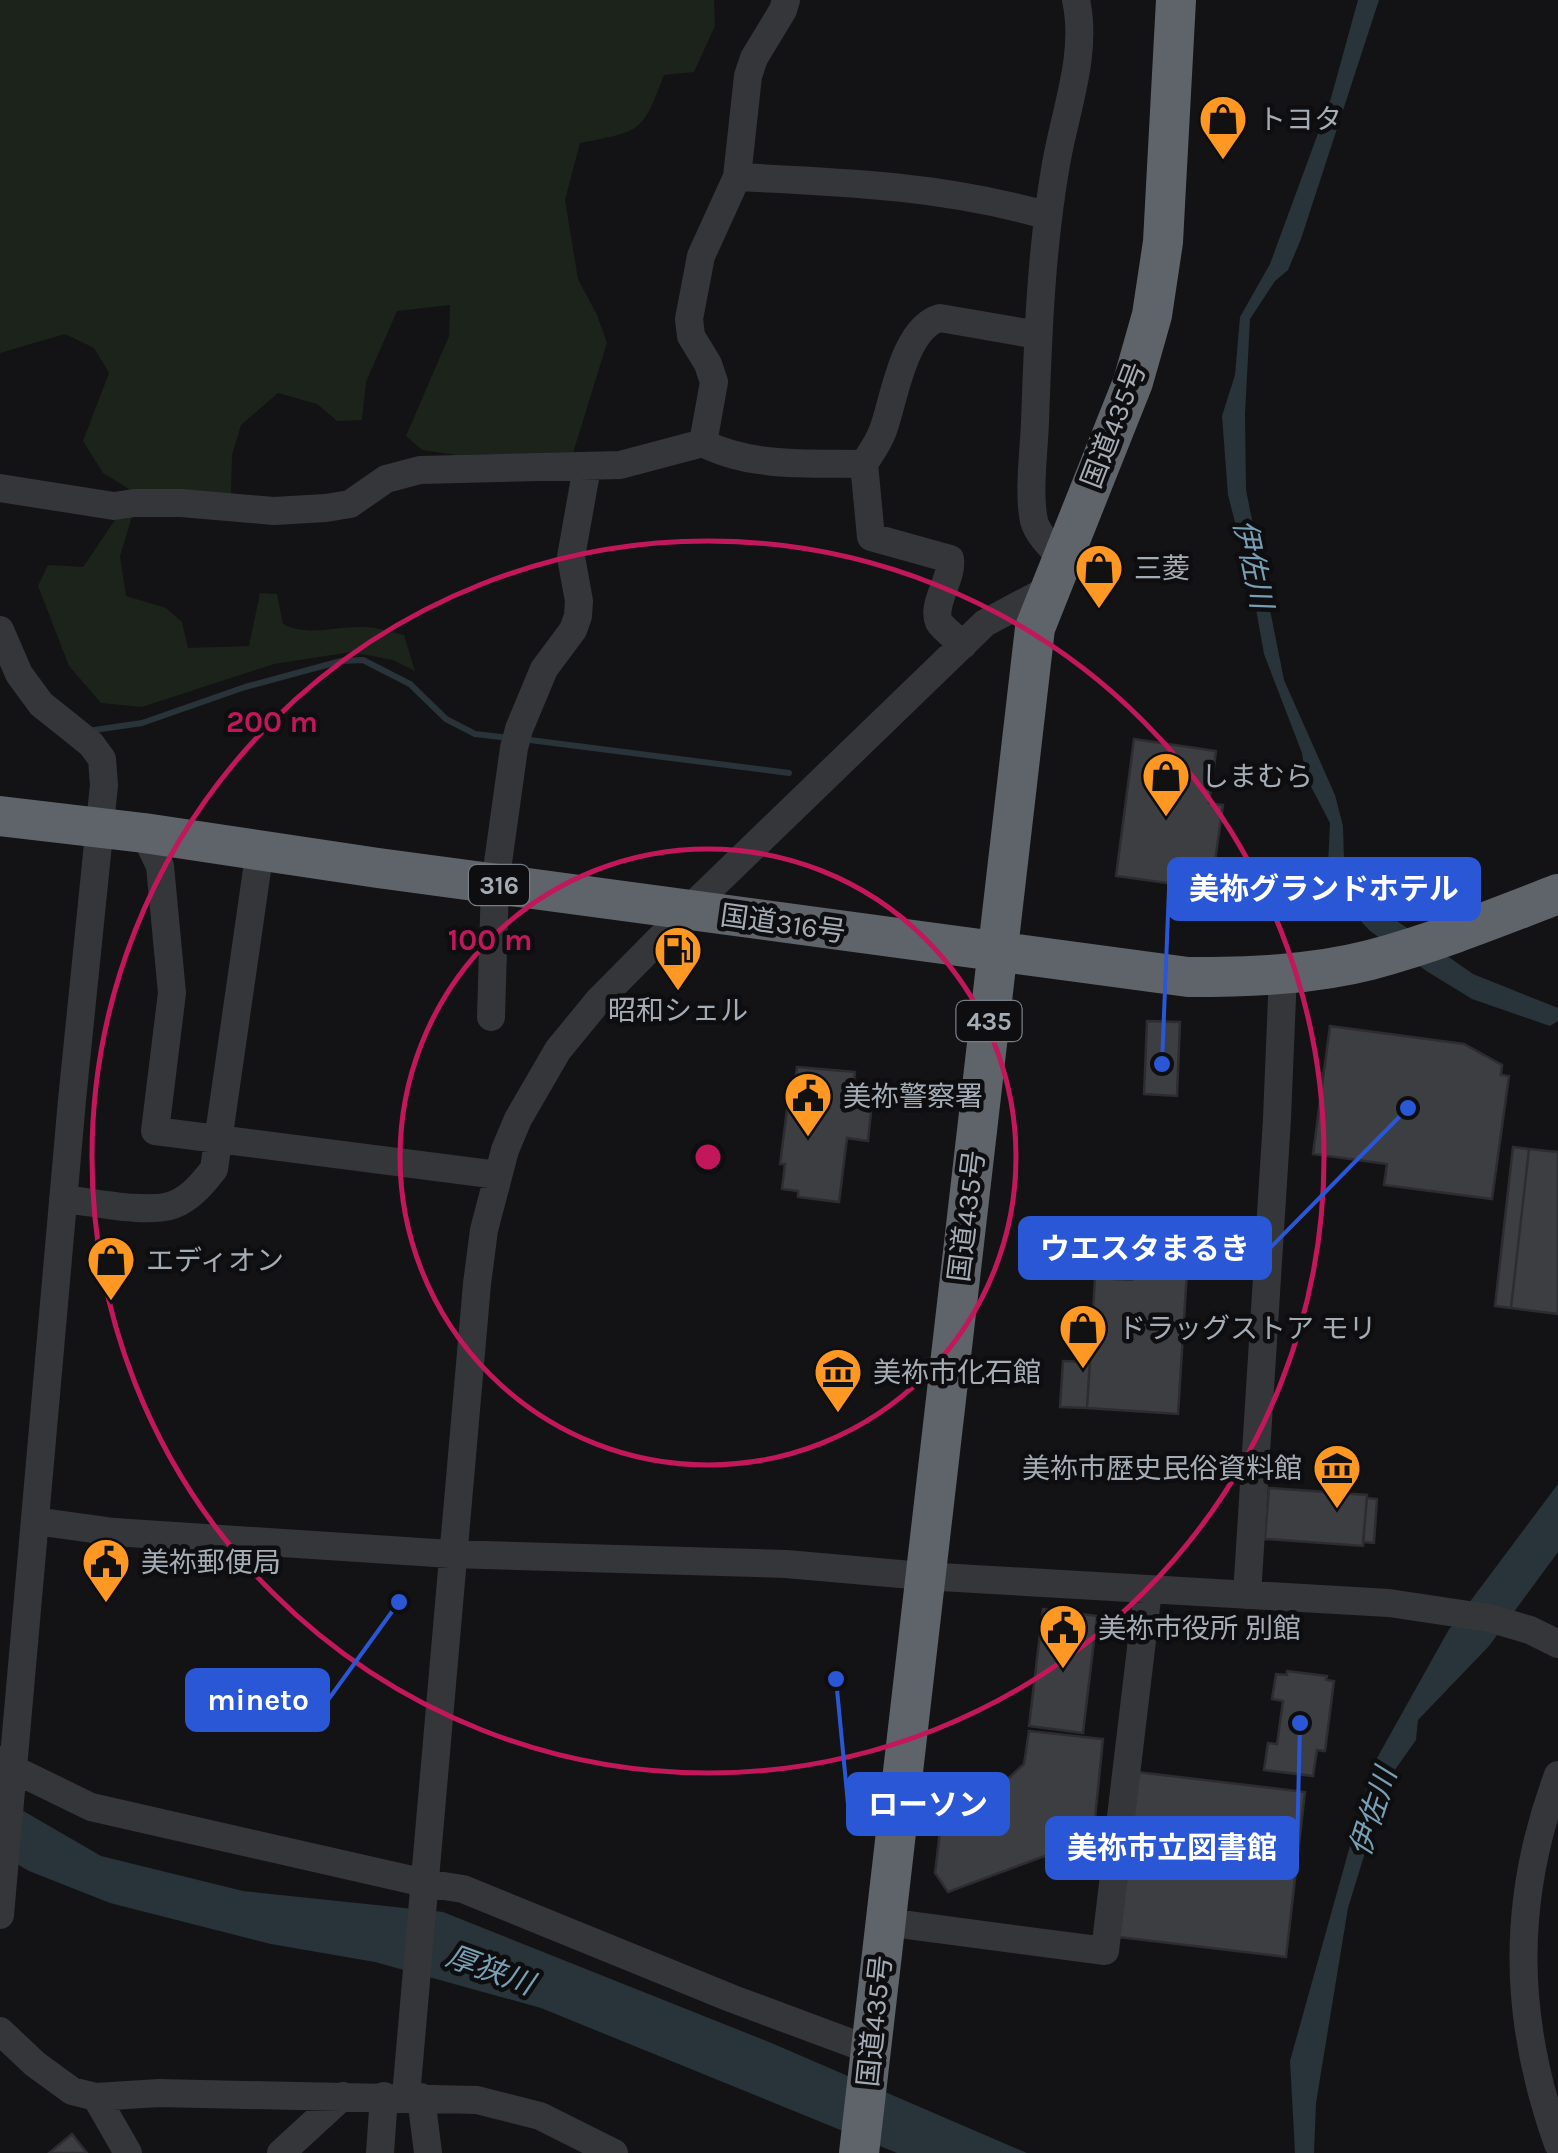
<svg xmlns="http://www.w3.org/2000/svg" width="1558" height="2153" viewBox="0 0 1558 2153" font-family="Karla,'Noto Sans JP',sans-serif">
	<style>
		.green { fill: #1b231b }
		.water { fill: #283439 }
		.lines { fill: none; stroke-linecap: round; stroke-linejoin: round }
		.stream { stroke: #283439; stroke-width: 6 }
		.building { fill: #3d3e42; stroke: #2d2d31; stroke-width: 2.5 }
		.minor { stroke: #34363a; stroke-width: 28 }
		.highway { stroke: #5f646b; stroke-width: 40 }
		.ring { fill: none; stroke: #c2185b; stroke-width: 5 }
		.labels { text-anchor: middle; stroke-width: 9; stroke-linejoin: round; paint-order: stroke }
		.shield { fill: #0e0e10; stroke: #777d84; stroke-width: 2.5 }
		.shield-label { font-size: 25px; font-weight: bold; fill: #a4acb6 }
		.poi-label { font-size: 28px; fill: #a4acb6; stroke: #0e0e10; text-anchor: start }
		.street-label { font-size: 28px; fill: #a4acb6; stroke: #0e0e10 }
		.water-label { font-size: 30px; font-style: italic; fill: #789fb4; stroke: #0e0e10 }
		.centre { fill: #c2185b; stroke: #0e0e10; stroke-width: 5 }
		.ring-label { font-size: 30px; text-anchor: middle; font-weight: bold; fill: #c2185b; stroke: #0e0e10; stroke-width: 9; stroke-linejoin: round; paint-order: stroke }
		.leader { fill: none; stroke: #2a57d5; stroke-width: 4 }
		.callout-dot { fill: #2a57d5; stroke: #0e0e10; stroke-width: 4 }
		.callout { fill: #2a57d5; stroke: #2a57d5; stroke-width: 4 }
		.callout-label { font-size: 30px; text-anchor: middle; font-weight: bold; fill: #fff }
	</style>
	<rect width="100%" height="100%" fill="#131315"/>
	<!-- green -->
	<path class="green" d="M0,0H714L715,26L694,72L664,75C642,133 642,131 580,143L565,200L578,279L597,315L607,343L573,453L456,455L422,450L406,436L449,336L450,305L397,311L366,382L362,420L337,421L317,404L278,393L241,425L232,455L231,496L133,513L120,556L126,596L166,608L182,622L188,648L249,646L260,593L277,594L283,624C308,637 336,626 363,627C377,627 391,632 404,635L415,671L393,660L351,652L274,664L142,707L101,703L69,666L38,586L48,565L83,567L134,492L103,473L83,441L109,373L94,348L65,334L0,353Z"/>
	<!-- water -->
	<path class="water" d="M1358,0H1379L1301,239L1288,270L1275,281L1250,319L1245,414L1246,490L1284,680L1335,795L1343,826L1344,860L1360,889L1397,921L1473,974L1558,1008V1021L1550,1026L1472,999L1428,972L1370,931L1343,902L1317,859L1328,865L1330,823L1306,777L1302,753L1264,654L1253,592L1228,495L1222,416L1235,375L1240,317L1270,264L1331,98Z
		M1558,1484V1552L1489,1646L1418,1720L1416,1740L1387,1781L1348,1908L1316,2103L1314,2153H1295L1290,2061L1372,1767L1448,1631Z
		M13,1805L101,1856L243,1891L443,1912L769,2042L1027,2153H897L541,2008L375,1962L271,1944L110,1903L29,1871L0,1854Z"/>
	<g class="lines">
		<!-- stream -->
		<path class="stream" d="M94,730L142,723L245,687L341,661L363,660L410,684L446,719L475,734L509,738
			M522,739L789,773"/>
	</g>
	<!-- building -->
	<path class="building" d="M1134,739L1216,751L1209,803L1223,805L1211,889L1116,876Z
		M1147,1021L1180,1022L1177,1096L1144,1094Z
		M1330,1026L1464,1044L1502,1065L1501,1075L1509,1076L1492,1199L1384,1185L1387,1164L1313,1154Z
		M797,1067L855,1072L853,1089L873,1092L868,1141L847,1138L839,1202L798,1197V1191L782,1189L785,1164H780L789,1094L793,1095Z
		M1513,1147L1529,1149L1511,1308L1495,1306Z
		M1529,1149L1558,1152V1314L1511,1308Z
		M1134,1252L1188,1255L1178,1414L1087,1408L1095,1278L1132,1280Z
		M1063,1361L1090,1362L1087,1408L1060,1407Z
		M1269,1488L1367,1495L1363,1546L1265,1539Z
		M1367,1498L1377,1499L1374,1543L1363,1542Z
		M1043,1609L1097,1616L1083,1733L1029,1726Z
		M1287,1671L1327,1676L1326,1680L1334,1681L1325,1751L1317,1750L1313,1776L1264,1770L1268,1743L1277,1744L1283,1701L1272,1699L1276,1674L1287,1675Z
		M1029,1731L1103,1739L1093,1838L948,1892L935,1873L946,1780L1001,1785L1024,1764Z
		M1137,1772L1305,1792L1286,1957L1118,1937Z
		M72,2134L87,2153H49Z"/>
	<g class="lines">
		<!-- minor -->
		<path class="minor" d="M737,177C842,182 946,186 1048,216
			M703,443L714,382L708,364L691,336L689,319L701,256L737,177L748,76L754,58L783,10L786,0
			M864,464C873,450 882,437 886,421C895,392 906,327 940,318L1038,335
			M0,488L114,506L134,503H181L274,511L326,508L350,504L386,479L420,470L620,465L703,443C751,468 812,463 864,464L871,537L950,559C953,579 931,604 939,622C943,629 956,638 963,645
			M1061,557C1051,547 1038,535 1034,521C1028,493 1034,451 1035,422C1038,335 1041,250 1056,164C1065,111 1088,54 1076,0
			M0,630L19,674L41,704L91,744L102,759L104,785L72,1100L0,1915
			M144,833L160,866L172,993L155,1131L498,1175
			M491,1017L495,884L514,748L519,729L544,669L573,630L578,616L579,601L571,557L587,467
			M63,1199C92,1202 147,1214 173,1205C191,1198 203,1183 214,1169L260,849
			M35,1521L114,1532L451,1554L786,1564L923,1576L1389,1603L1489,1618L1530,1630L1558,1644
			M1247,1595L1277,1119L1283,973
			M5,1759L13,1769L91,1807L425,1883L463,1889L733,1999L870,2050
			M1558,1775C1511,1901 1513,2018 1558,2144
			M908,1925L1105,1951L1148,1590
			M0,2031L35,2064L72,2091L96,2097L159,2093L477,2100L540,2116L614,2153
			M406,2096L477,1284L484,1230L505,1150L518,1119L558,1050L599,1000L688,910L985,623L1049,589
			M96,2097L128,2153
			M421,2097L428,2153
			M281,2153L343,2096
			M380,2153L384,2096"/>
		<!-- highway -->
		<path class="highway" d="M0,816L144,833L378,868L1188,977C1249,977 1311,975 1370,960C1434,943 1496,918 1558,894
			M859,2153L1035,628L1133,382L1152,315L1163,242L1176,0"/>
	</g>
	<!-- distance rings -->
	<g class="ring">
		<circle cx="708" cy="1157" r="308"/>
		<circle cx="708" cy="1157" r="616"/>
	</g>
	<!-- icons -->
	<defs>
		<g id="shop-pin" transform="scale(2.5)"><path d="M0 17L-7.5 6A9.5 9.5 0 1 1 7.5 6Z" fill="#fe9822" stroke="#0e0e10"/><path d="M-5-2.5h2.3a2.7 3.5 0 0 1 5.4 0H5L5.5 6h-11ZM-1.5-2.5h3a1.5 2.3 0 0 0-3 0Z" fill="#111"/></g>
		<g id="fuel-pin" transform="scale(2.5)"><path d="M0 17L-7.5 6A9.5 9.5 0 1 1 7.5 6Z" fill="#fe9822" stroke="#0e0e10"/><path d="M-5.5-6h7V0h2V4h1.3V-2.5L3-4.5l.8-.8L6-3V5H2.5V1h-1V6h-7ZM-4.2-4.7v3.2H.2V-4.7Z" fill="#111"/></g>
		<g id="civic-pin" transform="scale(2.5)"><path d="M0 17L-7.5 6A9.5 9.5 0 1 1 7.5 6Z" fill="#fe9822" stroke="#0e0e10"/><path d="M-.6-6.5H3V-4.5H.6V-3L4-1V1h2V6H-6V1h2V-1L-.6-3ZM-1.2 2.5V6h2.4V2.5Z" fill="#111"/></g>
		<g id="museum-pin" transform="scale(2.5)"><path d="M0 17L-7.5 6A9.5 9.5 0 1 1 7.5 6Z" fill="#fe9822" stroke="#0e0e10"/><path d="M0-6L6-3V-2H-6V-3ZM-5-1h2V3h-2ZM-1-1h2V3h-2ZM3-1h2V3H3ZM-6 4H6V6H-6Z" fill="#111"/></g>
	</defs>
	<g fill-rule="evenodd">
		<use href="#shop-pin" x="1223" y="119"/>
		<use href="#shop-pin" x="1099" y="568"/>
		<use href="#shop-pin" x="1166" y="776"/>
		<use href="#fuel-pin" x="678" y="950"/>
		<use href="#civic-pin" x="808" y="1096"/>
		<use href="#shop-pin" x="111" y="1260"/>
		<use href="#shop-pin" x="1083" y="1328"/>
		<use href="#museum-pin" x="838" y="1372"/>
		<use href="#museum-pin" x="1337" y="1468"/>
		<use href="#civic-pin" x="106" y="1562"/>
		<use href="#civic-pin" x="1063" y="1628"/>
	</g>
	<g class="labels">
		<!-- shield labels -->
		<g class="shield">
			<rect x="469" y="865" width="60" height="40" rx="8"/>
			<rect x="956.5" y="1001" width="65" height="40" rx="8"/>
		</g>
		<g class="shield-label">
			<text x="499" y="894">316</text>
			<text x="989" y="1030">435</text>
		</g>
		<!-- poi labels -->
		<g class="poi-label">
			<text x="1258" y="129">トヨタ</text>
			<text x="1134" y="578">三菱</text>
			<text x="1201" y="786">しまむら</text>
			<text x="678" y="1020" text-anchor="middle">昭和シェル</text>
			<text x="843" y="1106">美祢警察署</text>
			<text x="146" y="1270">エディオン</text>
			<text x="1118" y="1338">ドラッグストア モリ</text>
			<text x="873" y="1382">美袮市化石館</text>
			<text x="1302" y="1478" text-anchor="end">美袮市歴史民俗資料館</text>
			<text x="141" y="1572">美祢郵便局</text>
			<text x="1098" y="1638">美祢市役所 別館</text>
		</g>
		<!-- street labels -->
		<g class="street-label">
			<text transform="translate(1113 425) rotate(-69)" y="10">国道435号</text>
			<text transform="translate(783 923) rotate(8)" y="10">国道316号</text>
			<text transform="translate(966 1216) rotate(-83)" y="10">国道435号</text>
			<text transform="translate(874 2021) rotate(-84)" y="10">国道435号</text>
		</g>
		<!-- water labels -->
		<g class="water-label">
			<text transform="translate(1253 564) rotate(78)" y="10">伊佐川</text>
			<text transform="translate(1373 1812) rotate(-72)" y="10">伊佐川</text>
			<text transform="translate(490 1970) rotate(20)" y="10">厚狭川</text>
		</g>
	</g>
	<circle cx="708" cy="1157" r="15" class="centre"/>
	<g class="ring-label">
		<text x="272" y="732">200 m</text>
		<text x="490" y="950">100 m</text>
	</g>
	<!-- callouts -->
	<path class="leader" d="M1162 1064L1169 889M1408 1108L1270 1248M399 1602L328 1700M836 1679L848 1804M1300 1723L1297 1848"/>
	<g class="callout-dot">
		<circle cx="1162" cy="1064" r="10"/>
		<circle cx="1408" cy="1108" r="10"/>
		<circle cx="399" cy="1602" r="10"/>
		<circle cx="836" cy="1679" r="10"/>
		<circle cx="1300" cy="1723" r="10"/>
	</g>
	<g class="callout">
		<rect x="1169" y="859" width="310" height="60" rx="10"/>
		<rect x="1020" y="1218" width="250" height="60" rx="10"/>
		<rect x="187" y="1670" width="141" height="60" rx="10"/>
		<rect x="848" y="1774" width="160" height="60" rx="10"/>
		<rect x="1047" y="1818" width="250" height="60" rx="10"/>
	</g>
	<g class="callout-label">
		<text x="1324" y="899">美祢グランドホテル</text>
		<text x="1145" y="1259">ウエスタまるき</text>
		<text x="258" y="1710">mineto</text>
		<text x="928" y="1815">ローソン</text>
		<text x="1172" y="1858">美祢市立図書館</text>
	</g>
</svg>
